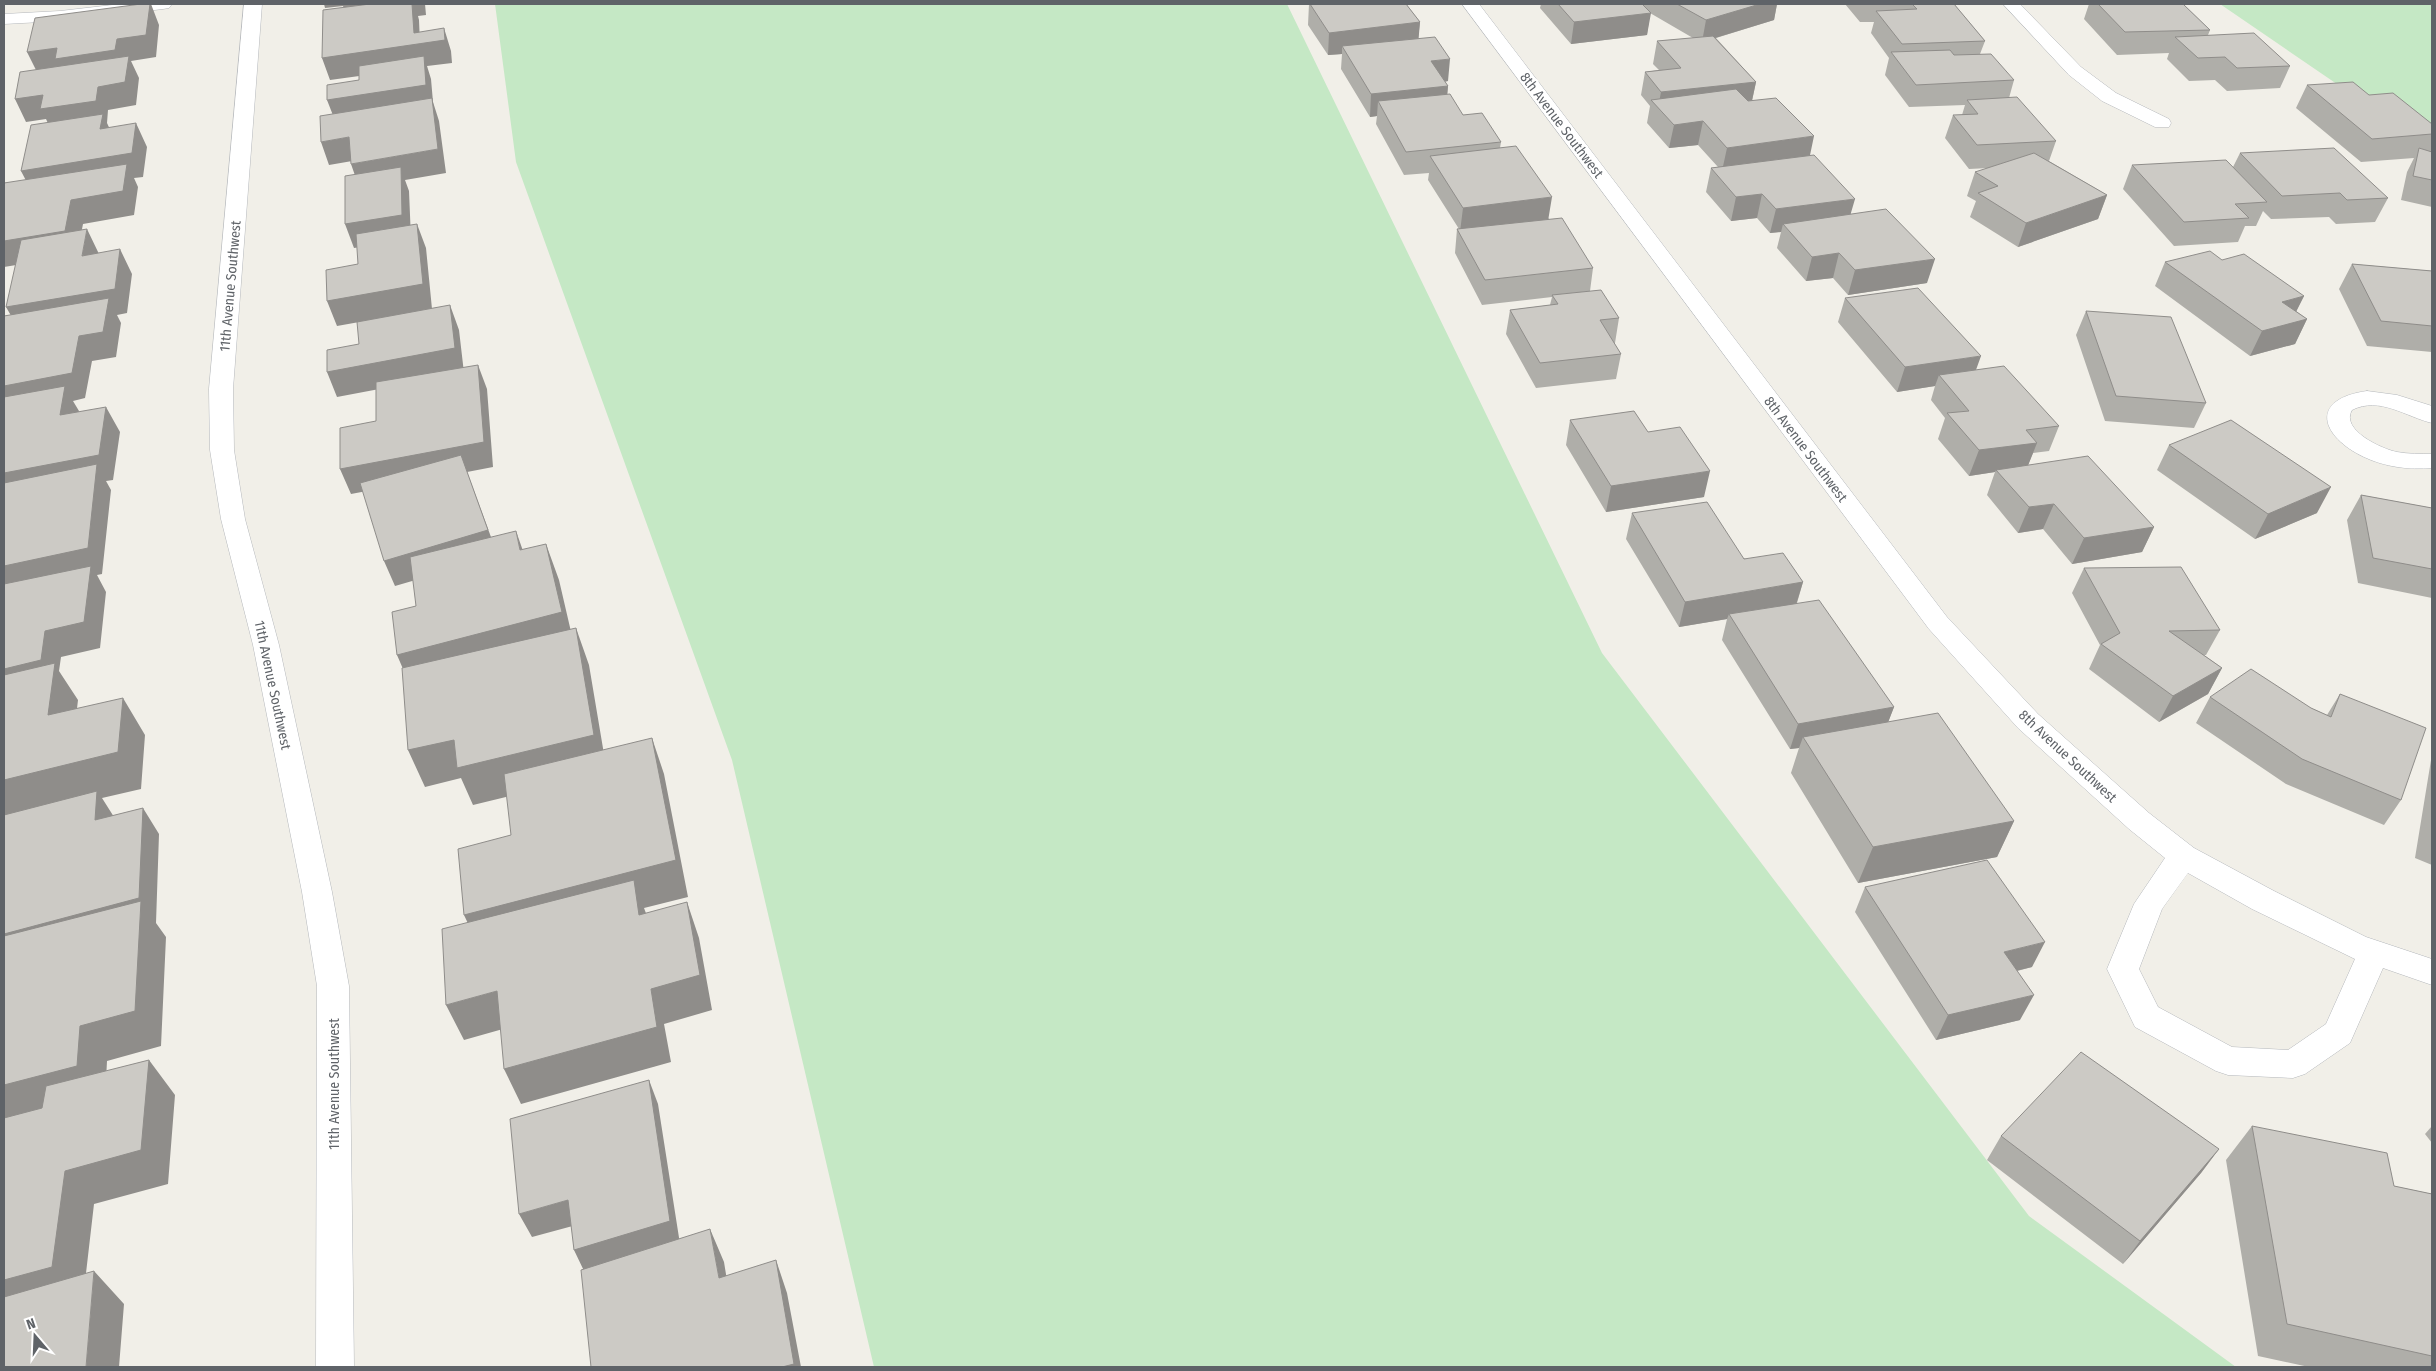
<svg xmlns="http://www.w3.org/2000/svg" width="2436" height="1371" viewBox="0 0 2436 1371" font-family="'Fira Sans Condensed',sans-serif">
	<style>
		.green { fill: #c5e8c5 }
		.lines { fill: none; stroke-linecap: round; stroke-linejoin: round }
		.street-casing { stroke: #b5b8bc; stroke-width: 1 }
		.street { fill: #fff; fill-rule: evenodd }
		.wall { fill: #afaea9 }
		.shaded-wall { fill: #8f8d8a }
		.building { fill: #cccac5; stroke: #8f8d8a }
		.labels { text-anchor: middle; stroke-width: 4.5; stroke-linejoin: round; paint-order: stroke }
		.street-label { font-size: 14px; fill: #5f6368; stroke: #fff }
	</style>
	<rect width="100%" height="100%" fill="#f1efe8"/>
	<!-- green -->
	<path class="green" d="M495,4H1287L1602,653L2029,1216L2236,1367H874L732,760L516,162Z
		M2220,4H2432V149Z"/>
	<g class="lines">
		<!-- street casing -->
		<g class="street-casing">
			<path id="street" d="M121,4H172L169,8L163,9L60,21L4,24V14L60,11Z
				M244,4H262L233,389L234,450L245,519L279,645L332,892L349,986L354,1367H316L317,986L302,892L253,645L221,519L210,450L209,389Z
				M1462,4H1479L1947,617L2038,714L2149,813L2194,848L2274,891L2366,937L2432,959V985L2383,968L2350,1043L2305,1074L2293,1078L2228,1075L2216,1071L2135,1027L2107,969L2134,904L2165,858L2129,829L2018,728L1929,629ZM2188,873L2252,909L2355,959L2326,1024L2288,1050L2232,1047L2158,1007L2139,969L2162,909Z
				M2003,4H2020L2081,67L2116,93L2169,119L2171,123L2169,127H2155L2102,101L2069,75Z
				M2367,391L2397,395L2432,406V423C2406,417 2380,396 2352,410C2340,430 2382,449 2397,452C2409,454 2420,454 2432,454V468C2409,470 2385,467 2364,457C2321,437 2308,399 2367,391Z"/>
		</g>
		<!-- street -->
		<use href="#street" class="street"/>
	</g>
	<!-- wall -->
	<path class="wall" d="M1309,4H1406L1420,22L1418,39L1448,81L1445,82L1448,86L1447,95L1463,115L1501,142L1500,148L1549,219L1593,268L1590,291L1619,318L1615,343H1614L1621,354L1616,379L1536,388L1506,334L1510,310L1550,305L1552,297L1482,305L1455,253L1457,229H1459L1428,180L1429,173L1404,175L1376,124L1377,116L1370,117L1341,69L1342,54L1328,55L1308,25Z
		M1541,4H1777L1774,20L1716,38L1756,82L1752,101L1810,156L1851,214L1927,283L1848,295L1833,278L1806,281L1777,248L1781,232L1770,233L1757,218L1731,221L1706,192L1711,168L1718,167L1698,145L1669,148L1647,123L1650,106L1641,95L1645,72L1659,70L1653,64L1657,41L1693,38L1650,13L1647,35L1571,44L1540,8Z
		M1845,4H1954L1985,41L1980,54L2014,80L2009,98L2056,141L2049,161L2107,195L2098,219L2018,247L1970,217L1976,201L1967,196L1975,172L1989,168L1969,169L1945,138L1953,115H1962L1965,105L1909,107L1885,75L1889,58L1871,33L1874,22H1860Z
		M2089,4H2183L2210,30L2208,35L2290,66L2280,88L2227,91L2215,80L2189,81L2167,59L2169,53L2117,55L2084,19Z
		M2307,85L2369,95L2432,124V207L2401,200L2407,172L2414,158L2361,162L2296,108Z
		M2240,153L2388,198L2375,222L2336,224L2329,217L2271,219L2263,211L2256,226H2245L2238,242L2174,246L2123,189L2132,165L2233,167Z
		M2222,260L2304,296L2296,311L2307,319L2295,344L2250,356L2155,286L2165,262Z
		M2352,264L2432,271V352L2367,346L2339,289Z
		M1845,298L1976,370L2059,426L2049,451L2033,453L2028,465L2154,527L2142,552L2072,564L2043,529L2018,533L1987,495L1995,472L1969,476L1938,439L1945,418L1931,400L1935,386L1897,392L1838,322Z
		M2086,311L2206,403L2194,428L2105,421L2076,335Z
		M1570,420L1648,432L1704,497L1606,512L1566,445Z
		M2169,445L2317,513L2255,539L2157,470Z
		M2361,495L2432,508V598L2358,583L2347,520Z
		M1632,513L1803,582L1797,603L1894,707L1888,722L2014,821L1997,857L1858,883L1791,773L1799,748L1790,749L1722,640L1727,619L1679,627L1626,539Z
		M2084,568L2220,630L2206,655H2204L2222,668L2208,694L2159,722L2089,669L2100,645L2072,593Z
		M2340,694L2401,800L2384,825L2286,784L2196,723L2210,697L2311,708L2327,715Z
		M2432,754V865L2415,858Z
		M1865,887L2032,967L2017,971L2020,1020L1936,1040L1855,912Z
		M2252,1126L2394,1186L2432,1194V1367H2309L2258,1356L2226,1160Z
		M2432,1126V1143L2425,1134Z
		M2001,1136L2219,1149L2201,1173L2123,1264L1987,1160Z"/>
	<!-- shaded-wall -->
	<path class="shaded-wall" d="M150,4H151L159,25L156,57L131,61L139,78L136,105L108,110L107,123L114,138L52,132L46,119L26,122L15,99L38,74L27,52L117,39Z
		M324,4H425L426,15L418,16L419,20L420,44L444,28L451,51L452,63L427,66L431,79L433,102L439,121L446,173L405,180L409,191L411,239L354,248L345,224L359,187L351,164L438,149L336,123L327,100L425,67L330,80L322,58L350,25L343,6L325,8Z
		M1760,4H1777L1774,20L1702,42L1706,20Z
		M1651,13L1647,35L1571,44L1574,22Z
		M1420,22L1418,45L1342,46V54L1328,55L1329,33Z
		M1450,59L1448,81L1429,83L1431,61Z
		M1756,82L1751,105L1658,108L1661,92Z
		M1448,86L1446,109L1378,101L1377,116L1370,117L1371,94Z
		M1703,121L1698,145L1669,148L1674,125Z
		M136,123L147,147L143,177L134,178L138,187L134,215L83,224L77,255L4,267V241L71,200L33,194L21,171Z
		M1814,136L1809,160L1722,171L1727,148Z
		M349,137L358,160L329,165L321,142Z
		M1762,194L1757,218L1731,221L1736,197Z
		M2107,195L2098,219L2018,247L2026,223Z
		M1552,197L1548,221L1460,232L1463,208Z
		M1855,199L1848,223L1783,224L1781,232L1770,233L1776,209Z
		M417,224L426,248L432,309L337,326L327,301Z
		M87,229L99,254L82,256Z
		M120,249L132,274L127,313L117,315L121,323L116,357L92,361L85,398L73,401L79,411L74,440L4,414V386L79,336L20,331L6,307Z
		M1839,253L1833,278L1806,281L1812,257Z
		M1935,259L1927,283L1848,295L1855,270Z
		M2304,296L2292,320L2282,302Z
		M450,305L459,330L464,373L337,397L327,372Z
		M2307,319L2295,344L2250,356L2262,331Z
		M1981,356L1972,381L1939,375L1935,386L1897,392L1905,367Z
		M478,365L487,389L493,467L467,472L498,556L395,586L384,561L467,472L351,494L340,469Z
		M106,407L120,432L113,480L106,481L111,490L102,574L97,575L106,592L100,648L61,657L59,671L78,700L72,751L4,698V669L45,631L4,595V473Z
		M2037,443L2027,468L1996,470L1995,472L1969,476L1979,450Z
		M1710,471L1704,497L1606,512L1611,486Z
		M2331,487L2317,513L2255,539L2268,514Z
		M2054,504L2043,529L2018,533L2029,507Z
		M2154,527L2142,552L2072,564L2084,538Z
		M516,531L529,568L520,550Z
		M546,544L559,580L575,649L413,692L397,655Z
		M1803,582L1795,608L1729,614L1727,619L1679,627L1685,602Z
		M576,628L589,665L607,772L473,805L461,778L425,787L408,750Z
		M2222,668L2208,694L2159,722L2173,696Z
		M123,698L145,735L141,789L102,798L114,817L95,820L4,823V780Z
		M1894,707L1884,733L1803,737L1799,748L1790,749L1798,724Z
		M652,738L664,774L688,897L644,908L647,916L481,951L464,915Z
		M143,808L159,834L156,923L166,937L161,1046L107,1061L105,1100L4,1128V1085L80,1026L4,962V934Z
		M2014,821L1997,857L1858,883L1873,847Z
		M687,902L699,938L712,1010L664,1024L671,1062L521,1104L504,1069L651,989Z
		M2045,942L2032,967L1991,977L2004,952Z
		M497,991L514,1026L464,1040L446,1005Z
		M2034,995L2020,1020L1936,1040L1948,1015Z
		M149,1060L175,1095L168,1184L94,1204L83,1299L4,1322V1280L65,1171Z
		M649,1080L658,1104L680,1244L585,1273L574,1250Z
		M2219,1149L2201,1173L2123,1264L2140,1241Z
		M568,1200L580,1224L532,1237L519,1214Z
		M710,1229L724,1262L732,1311L719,1278Z
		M776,1260L787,1293L801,1367H782Z
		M94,1271L124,1304L119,1367H86Z"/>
	<!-- building -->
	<path class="building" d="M141,4H150L146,35L117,39L115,50L55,59L57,48L27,52L35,18Z
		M370,4H412L414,33L444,28L445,40L322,58L323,10Z
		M1310,4H1406L1420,22L1329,33Z
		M1558,4H1642L1651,13L1574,22Z
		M1677,4H1760L1706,20Z
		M1912,4H1954L1985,41L1902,44L1876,11L1917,9Z
		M2098,4H2183L2210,30L2125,32Z
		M2254,33L2290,66L2237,68L2225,57L2198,58L2175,37Z
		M1713,36L1756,82L1661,92L1645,72L1681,68L1657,41Z
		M1435,37L1450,59L1431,61L1448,86L1371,94L1342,46Z
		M1950,50L1954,55L1991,54L2014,80L1916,85L1891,52Z
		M129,56L125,82L98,87L96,101L40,109L43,95L15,99L20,72Z
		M424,56L426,85L327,100V85L359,80V66Z
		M2353,82L2369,95L2393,93L2432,124V134L2372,139L2307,85Z
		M1736,89L1748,101L1776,98L1814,136L1727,148L1703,121L1674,125L1651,100Z
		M1450,94L1463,115L1482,113L1501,142L1406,152L1378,101Z
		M2017,97L2056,141L1977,145L1953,115L1978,114L1967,100Z
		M432,98L438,149L351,164L349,137L321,142L320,116Z
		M103,114L100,129L136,123L132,153L21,171L31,125Z
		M1516,146L1552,197L1463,208L1430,156Z
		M2334,148L2388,198L2347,200L2340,193L2282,196L2240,153Z
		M2419,148L2432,152V180L2413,176Z
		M2034,153L2107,195L2026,223L1978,193L1998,186L1975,172Z
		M1814,155L1855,199L1776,209L1762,194L1736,197L1711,168Z
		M2226,160L2267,202L2235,204L2249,218L2184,222L2132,165Z
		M127,164L123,191L71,200L65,231L4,241V183Z
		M401,167L402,215L345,224V176Z
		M1886,209L1935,259L1855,270L1839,253L1812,257L1783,224Z
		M1562,218L1593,268L1485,280L1457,229Z
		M417,224L423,284L327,301L326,270L358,264L356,234Z
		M87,229L82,256L120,249L115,289L6,307L21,240Z
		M2210,251L2222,260L2244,254L2304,296L2282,302L2307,319L2262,331L2165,262Z
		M2352,264L2432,271V326L2381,321Z
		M1918,288L1981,356L1905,367L1845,298Z
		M1601,290L1619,318L1600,320L1621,354L1540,363L1510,310L1558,304L1552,295Z
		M109,298L103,332L79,336L72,373L4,386V316Z
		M450,305L455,348L327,372V350L359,344L357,322Z
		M2086,311L2171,317L2206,403L2116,396Z
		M478,365L484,442L340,469V428L376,421V382Z
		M2004,366L2059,426L2026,430L2037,443L1979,450L1947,413L1969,411L1939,375Z
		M65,386L60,415L106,407L99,455L4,473V397Z
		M1634,411L1648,432L1680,427L1710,471L1611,486L1570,420Z
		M2231,420L2331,487L2268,514L2169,445Z
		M461,455L488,530L384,561L360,483Z
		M2088,456L2154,527L2084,538L2054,504L2029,507L1996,470Z
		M97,464L88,548L4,566V483Z
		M2361,495L2432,508V569L2373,558Z
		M1707,502L1744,559L1783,553L1803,582L1685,602L1632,513Z
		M516,531L520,550L546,544L562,612L397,655L392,612L416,606L410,557Z
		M91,566L84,622L45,631L41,660L4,669V584Z
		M2181,567L2220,630L2169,631L2222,668L2173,696L2101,644L2120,633L2084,568Z
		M1819,600L1894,707L1798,724L1729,614Z
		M576,628L594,735L457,768L454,740L408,750L402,668Z
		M55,663L48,715L123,698L118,752L4,780V675Z
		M2251,669L2311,708L2331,717L2340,694L2426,728L2401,800L2302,759L2210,697Z
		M1938,713L2014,821L1873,847L1803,737Z
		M652,738L676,860L464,915L458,849L511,835L504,774Z
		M97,791L95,820L143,808L139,898L4,934V815Z
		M1987,860L2045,942L2004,952L2034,995L1948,1015L1865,887Z
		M634,880L639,915L687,902L700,975L651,989L657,1027L504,1069L497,991L446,1005L442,929Z
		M141,901L135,1011L80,1026L77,1066L4,1085V936Z
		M2081,1052L2219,1149L2140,1241L2001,1136Z
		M149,1060L141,1150L65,1171L52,1267L4,1280V1118L42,1108L46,1086Z
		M649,1080L670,1221L574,1250L568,1200L519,1214L510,1119Z
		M2252,1126L2387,1153L2394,1186L2432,1194V1356L2287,1324Z
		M710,1229L719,1278L776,1260L794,1364L782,1367H591L581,1270Z
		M94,1271L86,1367H4V1297Z"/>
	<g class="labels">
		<!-- street labels -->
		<g class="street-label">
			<text transform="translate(1562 125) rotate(53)" y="5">8th Avenue Southwest</text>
			<text transform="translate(230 286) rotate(-85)" y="5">11th Avenue Southwest</text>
			<text transform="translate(1806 449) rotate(53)" y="5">8th Avenue Southwest</text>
			<text transform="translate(273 685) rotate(78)" y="5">11th Avenue Southwest</text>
			<text transform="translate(2068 756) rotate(43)" y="5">8th Avenue Southwest</text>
			<text transform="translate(334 1084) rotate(-90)" y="5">11th Avenue Southwest</text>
		</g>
	</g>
	<!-- border -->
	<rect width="2436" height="1371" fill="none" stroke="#5f6368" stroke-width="10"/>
	<!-- north arrow -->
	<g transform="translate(35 1336) rotate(341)" stroke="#ffffff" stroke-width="4" paint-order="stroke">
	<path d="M0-4L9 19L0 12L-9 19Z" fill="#5f6368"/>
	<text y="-8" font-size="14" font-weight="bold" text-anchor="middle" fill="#5f6368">N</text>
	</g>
</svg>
